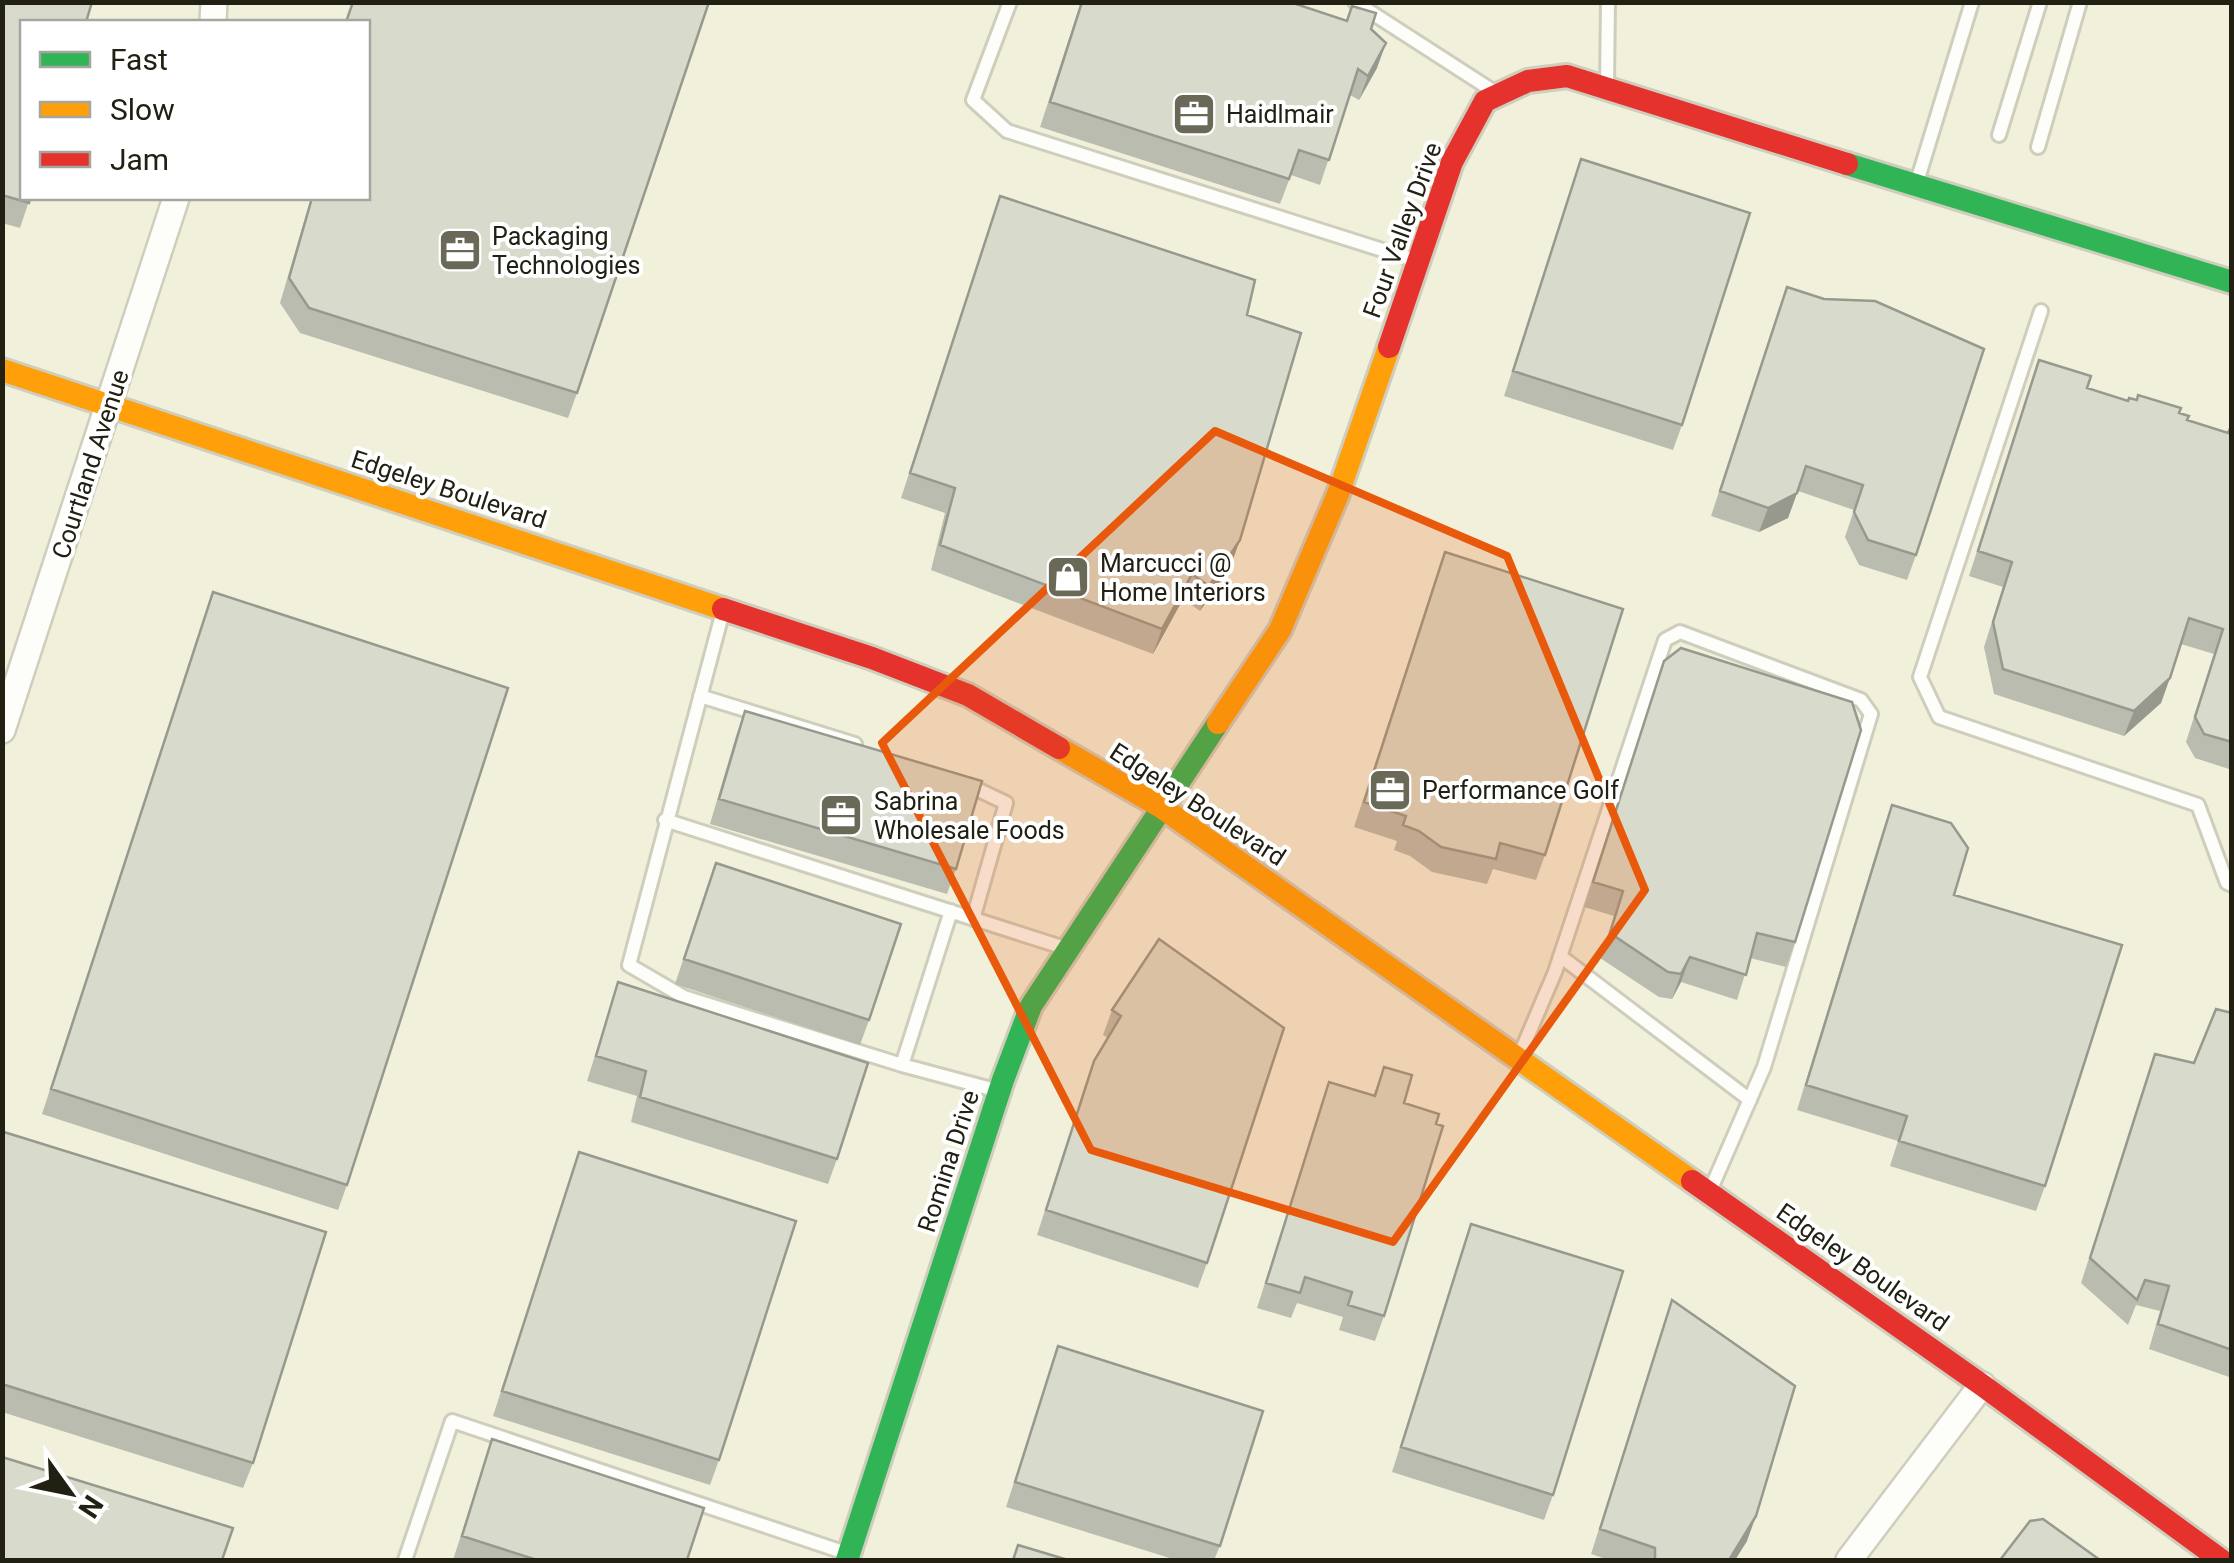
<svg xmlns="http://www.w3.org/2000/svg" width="2234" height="1563" viewBox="0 0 2234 1563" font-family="Roboto,sans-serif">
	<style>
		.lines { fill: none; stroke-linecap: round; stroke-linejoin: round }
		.lane-casing { stroke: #cfcebd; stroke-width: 18 }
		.street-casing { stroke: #cfcebd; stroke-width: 30 }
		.fast-casing { stroke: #cfcebd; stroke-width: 28 }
		.slow-casing { stroke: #cfcebd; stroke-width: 28 }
		.jam-casing { stroke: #cfcebd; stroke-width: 28 }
		.lane { stroke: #fdfdfa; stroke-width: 12 }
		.street { stroke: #fdfdfa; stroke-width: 25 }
		.fast { stroke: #30b455; stroke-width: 22 }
		.slow { stroke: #ff9f0a; stroke-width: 22 }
		.jam { stroke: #e5322d; stroke-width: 22 }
		.wall { fill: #babcaf }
		.shaded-wall { fill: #97998e }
		.building { fill: #d8dbcb; stroke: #97998e; stroke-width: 2.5 }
		.marked { fill: #e8590c; fill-opacity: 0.2; stroke: #e8590c; stroke-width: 8; stroke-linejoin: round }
		.labels { text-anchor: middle; stroke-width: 8; stroke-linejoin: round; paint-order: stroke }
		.poi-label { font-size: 25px; fill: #212012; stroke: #fff; text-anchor: start }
		.street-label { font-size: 25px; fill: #212012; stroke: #fff }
	</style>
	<rect width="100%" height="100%" fill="#f1f1db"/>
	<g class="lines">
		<!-- lane casing -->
		<g class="lane-casing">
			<path id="lane" d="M1010,2L973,100L1007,131L1414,260
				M1355,2L1493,91
				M1607,85L1608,2
				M1999,135L2040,2
				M2038,147L2080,2
				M1916,185L1972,2
				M2041,311L1920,677L1939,717L2198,805L2227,883L2232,885
				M723,611L629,965L684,997L902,1065
				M700,696L855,744
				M968,785L1006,803L973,919
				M665,820L1068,949
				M951,911L902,1065L995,1090
				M1560,956L1750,1100
				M1520,1054L1555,972L1665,640L1680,632L1861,700L1871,714L1764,1067L1710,1191
				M405,1560L452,1421L846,1553"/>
		</g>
		<!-- street casing -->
		<g class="street-casing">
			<path id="street" d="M213,22L214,2
				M2,730L176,198
				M1849,1560L1982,1385"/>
		</g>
		<!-- fast casing -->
		<g class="fast-casing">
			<path id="fast" d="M1847,164L2232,282
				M847,1560L1003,1080L1031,1006L1218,723"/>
		</g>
		<!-- slow casing -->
		<g class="slow-casing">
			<path id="slow" d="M2,370L723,609
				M1218,723L1280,630L1338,494L1389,347
				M1059,748L1161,807L1692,1181"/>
		</g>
		<!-- jam casing -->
		<g class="jam-casing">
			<path id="jam" d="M1389,347L1452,162L1485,101L1528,81L1567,76L1847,164
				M723,609L872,658L968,695L1059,748
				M1692,1181L1982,1385L2221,1560"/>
		</g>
		<!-- lane -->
		<use href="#lane" class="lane"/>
		<!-- street -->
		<use href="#street" class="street"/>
		<!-- fast -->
		<use href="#fast" class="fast"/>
		<!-- slow -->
		<use href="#slow" class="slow"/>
		<!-- jam -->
		<use href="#jam" class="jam"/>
	</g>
	<!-- wall -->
	<path class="wall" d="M2,2L30,198L20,228L2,223Z
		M1081,2H1290L1371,29L1377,68L1359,100L1350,95L1320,185L1291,175L1280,204L1040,127Z
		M368,22L577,393L568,418L300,333L280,303L311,198H368Z
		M1581,159L1682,425L1673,450L1504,396Z
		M1000,196L1247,315L1231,565L1200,611L1183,599L1153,654L931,570L945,513L901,498Z
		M1787,287L1916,555L1907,580L1859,565L1845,537L1854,510L1798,491L1788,518L1759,532L1711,516Z
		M2039,360L2087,388L2128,401L2179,413L2187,420L2228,433L2232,423V770L2195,758L2186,742L2214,654L2181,644L2161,703L2124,736L1994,694L1984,647L2003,587L1969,576Z
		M1445,552L1545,855L1536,880L1493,869L1487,884L1432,872L1410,856L1394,850L1397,841L1354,827Z
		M213,592L347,1185L338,1210L42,1114Z
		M1664,661L1795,942L1786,967L1750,958L1737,1000L1681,982L1672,999L1659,997L1600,958L1614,916L1584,907Z
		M745,711L956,869L947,894L710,824L736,736Z
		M1892,805L1954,895L2045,1186L2036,1211L1890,1166L1898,1141L1797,1110L1883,830Z
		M707,888L869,1020L860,1045L675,984Z
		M1159,939L1207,1263L1198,1288L1037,1235L1085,1086L1094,1061L1108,1038L1103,1035L1112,1010Z
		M618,982L837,1159L828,1184L631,1122L637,1096L587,1081Z
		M2232,1013V1378L2149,1349L2160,1311L2136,1305L2128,1325L2081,1283L2155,1054L2194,1063Z
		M1384,1067L1404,1103L1384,1316L1375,1341L1339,1330L1343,1317L1297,1303L1291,1318L1257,1308L1329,1082L1373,1096Z
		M2,1136L253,1463L243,1488L2,1412Z
		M579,1152L719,1460L710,1485L493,1416Z
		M1471,1224L1553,1495L1544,1520L1392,1472Z
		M1672,1300L1747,1541L1735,1560H1609L1591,1554Z
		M1058,1346L1220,1546L1214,1560H1176L1006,1507Z
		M492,1439L687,1560H453Z"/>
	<!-- shaded-wall -->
	<path class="shaded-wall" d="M1386,43L1377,68L1359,100L1368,76Z
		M1797,493L1788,518L1759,532L1768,508Z
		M1240,540L1231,565L1200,611L1209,586Z
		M1192,574L1183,599L1153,654L1162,629Z
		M2170,678L2161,703L2124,736L2134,711Z
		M1690,957L1681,982L1672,999L1681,974Z
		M1756,1516L1747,1541L1735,1560H1729Z"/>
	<!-- building -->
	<path class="building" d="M2,2H92L86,22H22V198H30L29,203L2,195Z
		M353,2H709L577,393L309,308L289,278L312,198H368V22H346Z
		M1082,2H1290L1347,21L1352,6L1376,13L1371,29L1386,43L1368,76L1358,69L1329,160L1299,150L1289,179L1050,102Z
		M1581,159L1750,213L1682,425L1513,371Z
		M1000,196L1255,280L1247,315L1301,333L1240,540L1209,586L1192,574L1162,629L940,545L955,488L910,473Z
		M1787,287L1824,299L1875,301L1984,349L1916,555L1868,540L1854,512L1863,485L1806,466L1797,493L1768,508L1720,491Z
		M2039,360L2091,376L2087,388L2128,401L2129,398L2137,400L2138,395L2181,408L2179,413L2189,416L2187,420L2228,433L2232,424V742L2204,734L2195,717L2223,629L2189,618L2170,678L2134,711L2003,669L1993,622L2012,562L1978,551Z
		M1445,552L1623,609L1545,855L1500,843L1496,859L1441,847L1419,831L1403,825L1406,816L1364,802Z
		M213,592L508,688L347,1185L51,1089Z
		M1681,648L1852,702L1861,730L1795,942L1757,933L1746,975L1690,957L1681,974L1668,972L1610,933L1623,891L1593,882L1664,661Z
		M745,711L982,781L956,869L719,799Z
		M1892,805L1951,823L1968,848L1954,895L2122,945L2045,1186L1899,1141L1907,1116L1806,1085Z
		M716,863L901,924L869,1020L684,959Z
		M1159,939L1284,1028L1207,1263L1046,1210L1094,1061L1121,1016L1112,1010Z
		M618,982L868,1063L837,1159L640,1097L646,1071L596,1056Z
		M2216,1009L2232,1013V1350L2158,1324L2169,1286L2145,1280L2137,1300L2090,1258L2155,1054L2194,1063Z
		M1384,1067L1412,1075L1404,1103L1439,1114L1436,1124L1443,1126L1384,1316L1348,1305L1352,1292L1305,1277L1300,1293L1266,1283L1329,1082L1375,1096Z
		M4,1132L326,1232L253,1463L2,1384V1137Z
		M579,1152L796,1221L719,1460L502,1391Z
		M1471,1224L1623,1271L1553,1495L1401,1447Z
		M1672,1300L1795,1386L1756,1516L1729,1560H1655V1548L1600,1529Z
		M1058,1346L1263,1411L1220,1546L1015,1482Z
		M492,1439L704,1508L687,1560H537L462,1536Z
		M2,1457L233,1528L222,1560H2Z
		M2043,1519L2100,1560H2000L2030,1521Z
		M1018,1545L1068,1560H1013Z"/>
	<!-- marked area -->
	<path class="marked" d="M1215,431L1507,556L1645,890L1393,1242L1091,1150L882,743Z"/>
	<!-- icons -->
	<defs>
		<g id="office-square" transform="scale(2.25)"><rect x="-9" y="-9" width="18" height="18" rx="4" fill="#6a6958" stroke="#fff"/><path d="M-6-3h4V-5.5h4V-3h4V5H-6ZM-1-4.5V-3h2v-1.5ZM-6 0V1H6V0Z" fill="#fff"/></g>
		<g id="shop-square" transform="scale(2.25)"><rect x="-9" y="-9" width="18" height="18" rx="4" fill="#6a6958" stroke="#fff"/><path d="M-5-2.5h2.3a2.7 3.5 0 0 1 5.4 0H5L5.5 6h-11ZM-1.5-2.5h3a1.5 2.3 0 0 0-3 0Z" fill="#fff"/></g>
	</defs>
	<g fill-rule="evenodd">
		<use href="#office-square" x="1194" y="114"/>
		<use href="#office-square" x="460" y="250"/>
		<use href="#shop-square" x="1068" y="577"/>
		<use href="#office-square" x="1390" y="790"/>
		<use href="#office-square" x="841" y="815"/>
	</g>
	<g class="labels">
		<!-- poi labels -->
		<g class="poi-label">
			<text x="1226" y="123">Haidlmair</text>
			<text x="492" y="245">Packaging<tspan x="492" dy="29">Technologies</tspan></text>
			<text x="1100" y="572">Marcucci @<tspan x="1100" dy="29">Home Interiors</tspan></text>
			<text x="1422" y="799">Performance Golf</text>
			<text x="874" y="810">Sabrina<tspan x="874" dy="29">Wholesale Foods</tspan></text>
		</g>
		<!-- street labels -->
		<g class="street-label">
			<text transform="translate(1402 230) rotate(-70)" y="9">Four Valley Drive</text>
			<text transform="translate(90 464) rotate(-72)" y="9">Courtland Avenue</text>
			<text transform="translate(449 489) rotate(18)" y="9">Edgeley Boulevard</text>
			<text transform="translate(1198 804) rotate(33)" y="9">Edgeley Boulevard</text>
			<text transform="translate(948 1161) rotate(-72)" y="9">Romina Drive</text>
			<text transform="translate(1863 1267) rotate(35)" y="9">Edgeley Boulevard</text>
		</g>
	</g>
	<!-- border -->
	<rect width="2234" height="1563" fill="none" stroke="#212012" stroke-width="10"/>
	<!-- legend -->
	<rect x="20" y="20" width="350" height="180" fill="#ffffff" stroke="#a6a6a0" stroke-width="2.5"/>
	<rect x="40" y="52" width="50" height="15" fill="#30b455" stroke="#a6a6a0" stroke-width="2.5"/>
	<text x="110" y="70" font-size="30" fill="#212012">Fast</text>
	<rect x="40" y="102" width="50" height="15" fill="#ff9f0a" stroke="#a6a6a0" stroke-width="2.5"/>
	<text x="110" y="120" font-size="30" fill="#212012">Slow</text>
	<rect x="40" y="152" width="50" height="15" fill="#e5322d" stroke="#a6a6a0" stroke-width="2.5"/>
	<text x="110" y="170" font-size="30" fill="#212012">Jam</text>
	<!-- north arrow -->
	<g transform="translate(70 1493) rotate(123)" stroke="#ffffff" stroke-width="8" paint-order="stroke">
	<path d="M0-8L18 38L0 25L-18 38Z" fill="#212012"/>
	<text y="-15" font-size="28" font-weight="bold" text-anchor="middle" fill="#212012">N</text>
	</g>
</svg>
